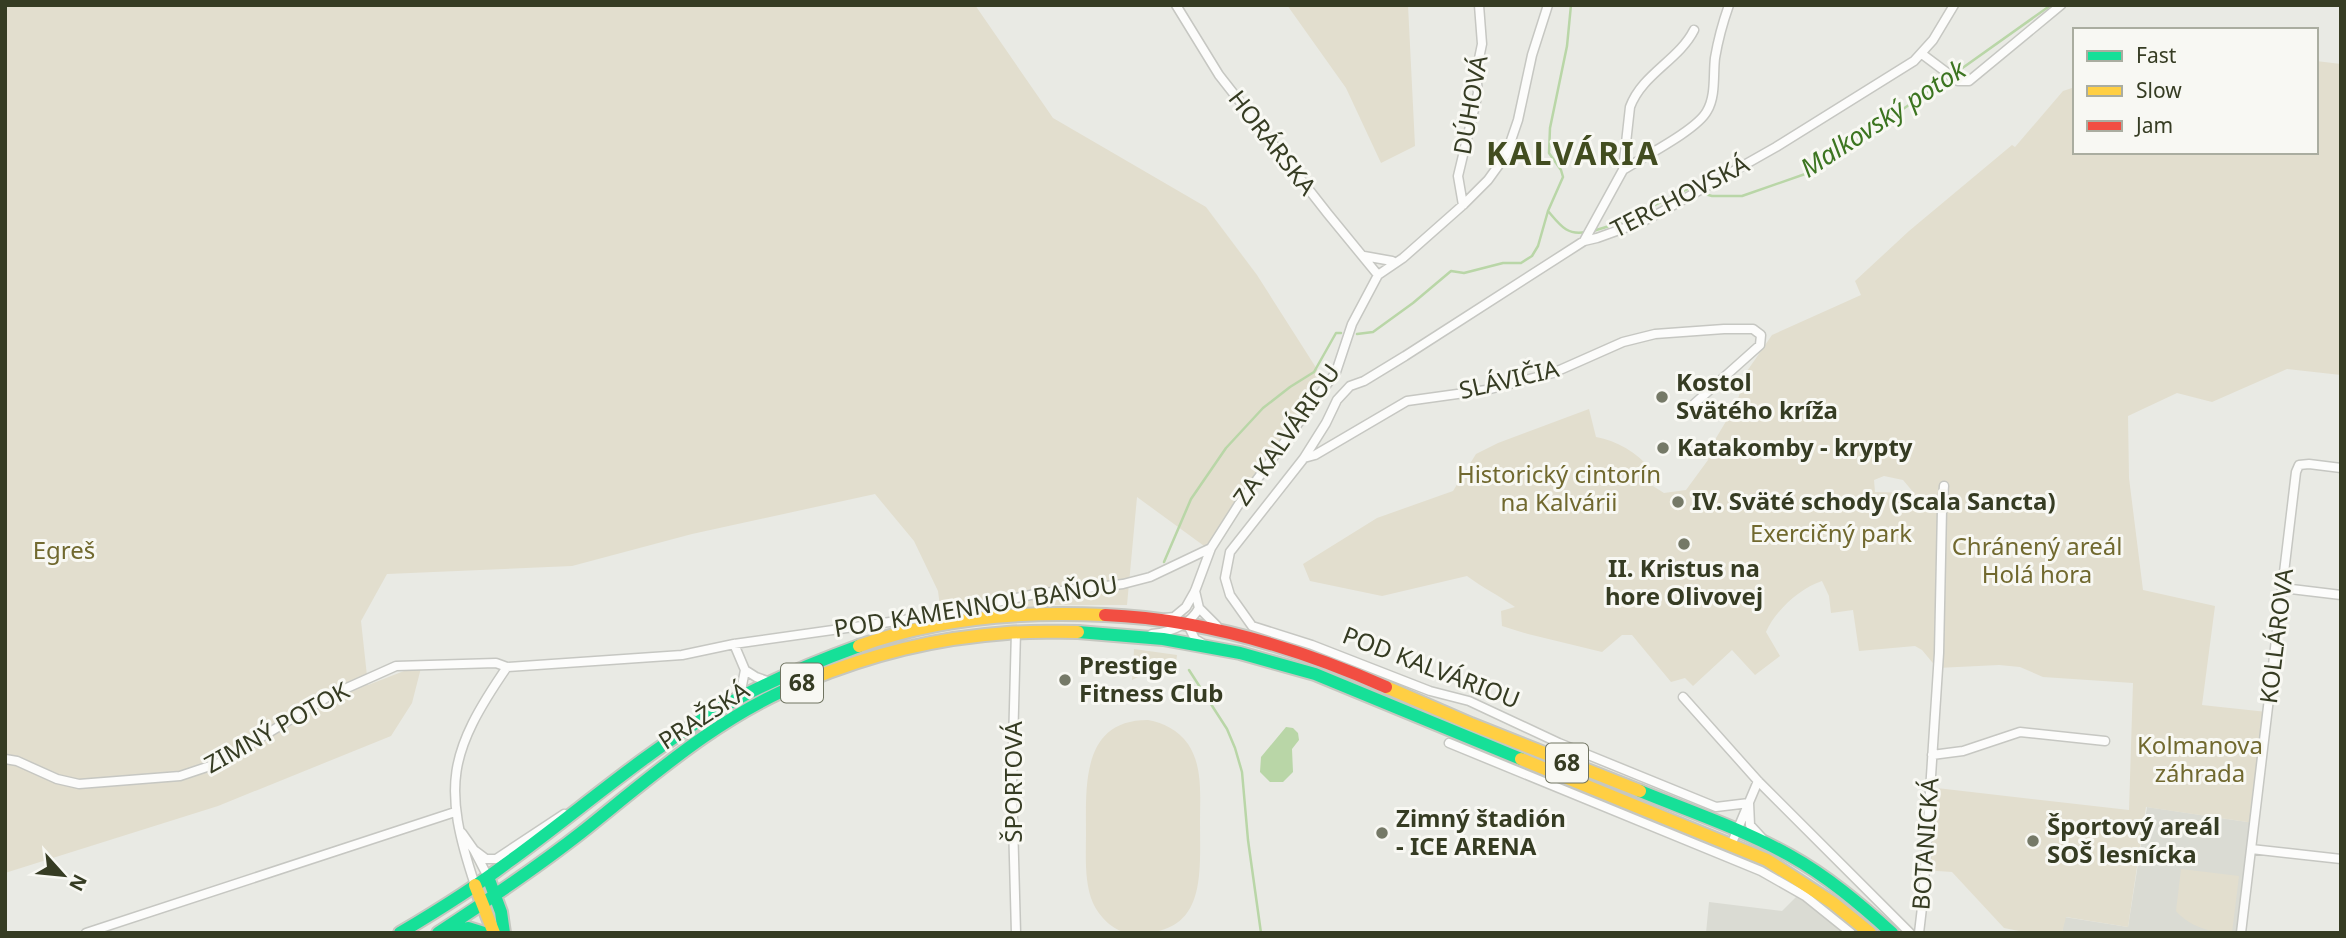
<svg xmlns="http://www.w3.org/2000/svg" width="2346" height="938" viewBox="0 0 2346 938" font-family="'Noto Sans',sans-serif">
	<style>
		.built { fill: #dadbd3 }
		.green { fill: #e2dece; fill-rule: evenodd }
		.water { fill: #b9d6a7 }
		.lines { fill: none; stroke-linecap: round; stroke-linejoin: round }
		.stream { stroke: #b9d6a7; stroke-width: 2.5 }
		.canal { stroke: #b9d6a7; stroke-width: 10 }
		.street-casing { stroke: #c6c7c2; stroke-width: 11 }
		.fast-casing { stroke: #c6c7c0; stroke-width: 16 }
		.slow-casing { stroke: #c6c7c0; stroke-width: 16 }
		.jam-casing { stroke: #c6c7c0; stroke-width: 16 }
		.street { stroke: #fcfcfb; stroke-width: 8 }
		.fast { stroke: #16e098; stroke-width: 12 }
		.slow { stroke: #ffcf43; stroke-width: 12 }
		.jam { stroke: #f24e42; stroke-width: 12 }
		.poi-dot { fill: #757967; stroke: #f8f8f3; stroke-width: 2.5 }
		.labels { text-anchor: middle; stroke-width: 6; stroke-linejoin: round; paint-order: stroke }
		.shield { fill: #f8f8f3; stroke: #707461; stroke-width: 2 }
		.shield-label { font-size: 23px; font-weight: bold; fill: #363c23 }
		.street-label { font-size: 24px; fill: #363c23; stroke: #f8f8f3 }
		.poi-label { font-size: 24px; font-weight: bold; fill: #363c23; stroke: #f8f8f3; text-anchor: start }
		.park-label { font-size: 24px; fill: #71692f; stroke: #f8f8f3 }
		.water-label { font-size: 26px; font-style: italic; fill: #3c7520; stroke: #f8f8f3 }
		.district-label { font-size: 32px; font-weight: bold; letter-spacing: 2px; fill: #424d20; stroke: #f8f8f3 }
	</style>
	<rect width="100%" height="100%" fill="#e9eae4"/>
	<!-- built -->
	<path class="built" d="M2147,807L2254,823L2241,933H2062L2064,917L2128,927Z
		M1800,893L1851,933H1706L1709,902L1782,911Z"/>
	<!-- green -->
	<path class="green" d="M5,5H975L1053,118L1206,207L1257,275L1322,377L1211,551L1137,497L1127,605H1045L942,621L938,591L914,541L875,494L692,534L572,566L387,574L361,621L368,685L422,664L412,703L391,736L218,806L5,873Z
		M1287,5H1408L1415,146L1381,163L1346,88Z
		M2316,61L2341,64V375L2287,369L2212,402L2177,393L2128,416L2129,478L2143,590L2215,606L2202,705L2267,712L2254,823L2146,807L2128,927L2066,917L2062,933H2029L2004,928L1952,872L1923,870L1928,787L2129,810L2133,683L2043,677L2020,667L1999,665L1937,668L1922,650L1915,646L1859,651L1853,610L1831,613L1829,596L1822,581C1800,588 1775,611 1766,632L1780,656L1755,675L1732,650L1693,686L1685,678L1671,682L1632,635H1622L1602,652L1528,634L1502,626L1501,611L1515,607C1498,595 1483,588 1467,576L1382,596L1310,581L1303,564L1377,518L1453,491L1476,454L1498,443L1589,409L1596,437C1617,441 1637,452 1651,470L1645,481L1664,493L1686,490L1708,460L1713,443L1737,403L1745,374L1772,335L1861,295L1855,281L1909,231L2012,145L2015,147L2063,91L2075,87V152H2316ZM1884,476L1903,480L1914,493L1875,492L1874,480Z
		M1134,649L1177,655L1175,670L1158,667L1132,680Z
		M1148,720C1164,723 1178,730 1188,744C1203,766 1200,796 1200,821C1200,879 1207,938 1128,933C1113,931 1099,916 1093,903C1084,882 1086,856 1086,834C1086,786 1081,720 1148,720Z
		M2181,869L2239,876L2232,933C2212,933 2190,927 2176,911Z"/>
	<!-- water -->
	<path class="water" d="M1286,727L1293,728L1298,733L1299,740L1292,749L1293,772L1283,782H1270L1260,772L1261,757Z"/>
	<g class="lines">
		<!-- stream -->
		<path class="stream" d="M1954,74L2051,5
			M1548,211C1560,225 1567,236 1586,232
			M1593,231L1616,224L1688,189L1712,196H1742L1808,173L1949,78
			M1357,334L1373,332L1413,303L1451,271L1464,273L1503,263H1521L1532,256L1538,246L1548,211L1563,177L1561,170L1549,153L1550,128L1567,46L1571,5
			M2016,505L2049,496
			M1164,562L1191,499L1226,448L1263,408L1290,387L1314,372L1336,333H1341
			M1189,670L1227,729L1235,748L1242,772L1248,840L1261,933"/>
		<!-- canal -->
		<path class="canal" d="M1837,506L1874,501"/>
		<!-- street casing -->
		<g class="street-casing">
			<path id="street" d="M1176,5L1219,75L1328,214L1378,275
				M1922,54L1958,81H1969L2061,5
				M1623,170C1643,157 1697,130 1707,111C1716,96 1713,75 1715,58C1718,40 1723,22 1729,5
				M1463,205L1458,176L1478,93L1476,73L1482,44L1479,5
				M1584,241L1623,170L1630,107C1642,74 1679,60 1694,30
				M1364,256L1392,261
				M1304,458L1315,455L1407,401L1486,390L1553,373L1623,342L1655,334L1724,329H1753L1761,335L1760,345L1694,404
				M2283,588L2341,595
				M1195,591L1199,608L1217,626
				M1165,618L1174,617L1186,607L1195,591L1211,548L1239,504L1336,372L1352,324L1378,275L1403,258L1463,205L1488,180L1506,155L1518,120L1532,55L1548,5
				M1187,623L1195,639L1203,644
				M1016,631L1012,784L1016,933
				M1152,634C1170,632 1190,625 1199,608
				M734,644L745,670L740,696
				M745,670L756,677L770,682
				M1683,697L1758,781L1910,933
				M1449,743L1761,871L1805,896L1851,933
				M1932,755L1963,751L2020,732L2105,741
				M5,759L17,761L57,779L79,784L180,776L219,763L329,696L396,666L496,663L507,667L682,655L734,644L932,616L1035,594L1123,584L1150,577L1211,548
				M462,833L474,850L488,877
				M1762,838L1750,825L1749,803L1716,807L1559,743L1469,701L1430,691L1312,645L1252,626L1230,595L1225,578L1230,552L1304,458L1326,423L1337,400L1350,386L1364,381L1405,356L1584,241L1597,238L1644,221L1663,211L1776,147L1914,61L1933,40L1954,5
				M1731,845L1758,781
				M2251,849L2341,859
				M474,850L486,859H496L564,814
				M475,885C442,786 448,753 507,667
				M86,933L455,812
				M1919,933L1923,899L1939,653L1942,509L1944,486
				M2241,933L2296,472L2299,465L2309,464L2341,468"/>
		</g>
		<!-- fast casing -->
		<g class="fast-casing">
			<path id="fast" d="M1078,632L1163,639L1240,653L1315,674L1521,759
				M1640,791C1689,811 1742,829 1789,855C1827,876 1860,904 1892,933
				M488,877L501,912L504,933
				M400,933C437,911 473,889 507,863C575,814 637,759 709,715C756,686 807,665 859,646
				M438,933C487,901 536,868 582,832C652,776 721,714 806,681
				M450,933L468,928L484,933"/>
		</g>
		<!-- slow casing -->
		<g class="slow-casing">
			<path id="slow" d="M859,646C936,618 1023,611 1105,615
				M806,681C872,654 935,638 1007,633C1030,631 1054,632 1078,632
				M1386,687L1471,724L1640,791
				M1521,759L1767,860L1833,903L1870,933
				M475,885L494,933"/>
		</g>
		<!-- jam casing -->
		<g class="jam-casing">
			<path id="jam" d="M1105,615C1203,619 1296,647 1386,687"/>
		</g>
		<!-- street -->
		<use href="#street" class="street"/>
		<!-- fast -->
		<use href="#fast" class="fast"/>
		<!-- slow -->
		<use href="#slow" class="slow"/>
		<!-- jam -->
		<use href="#jam" class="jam"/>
	</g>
	<!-- markers -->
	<g class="poi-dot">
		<circle cx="1662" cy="397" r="7"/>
		<circle cx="1663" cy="448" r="7"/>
		<circle cx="1678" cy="502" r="7"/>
		<circle cx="1684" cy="544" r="7"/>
		<circle cx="1065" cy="680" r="7"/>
		<circle cx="1382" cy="833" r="7"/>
		<circle cx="2033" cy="841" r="7"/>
	</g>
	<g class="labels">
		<!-- shield labels -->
		<g class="shield">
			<rect x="781" y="663.5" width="42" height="39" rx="5"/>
			<rect x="1546" y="743.5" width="42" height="39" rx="5"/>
		</g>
		<g class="shield-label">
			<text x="802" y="691">68</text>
			<text x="1567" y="771">68</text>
		</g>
		<!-- street labels -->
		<g class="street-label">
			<text transform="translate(1471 105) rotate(-80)" y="8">DÚHOVÁ</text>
			<text transform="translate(1272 143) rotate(52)" y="8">HORÁRSKA</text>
			<text transform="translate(1680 197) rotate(-27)" y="8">TERCHOVSKÁ</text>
			<text transform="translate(1509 380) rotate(-13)" y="8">SLÁVIČIA</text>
			<text transform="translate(1287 435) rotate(-55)" y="8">ZA KALVÁRIOU</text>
			<text transform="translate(976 607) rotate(-9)" y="8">POD KAMENNOU BAŇOU</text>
			<text transform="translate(2277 636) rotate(-83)" y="8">KOLLÁROVA</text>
			<text transform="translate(1431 668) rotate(21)" y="8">POD KALVÁRIOU</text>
			<text transform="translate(704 716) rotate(-33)" y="8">PRAŽSKÁ</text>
			<text transform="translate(277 728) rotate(-29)" y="8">ZIMNÝ POTOK</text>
			<text transform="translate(1014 782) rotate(-90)" y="8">ŠPORTOVÁ</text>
			<text transform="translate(1926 844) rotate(-86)" y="8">BOTANICKÁ</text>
		</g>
		<!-- poi labels -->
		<g class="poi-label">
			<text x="1676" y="391">Kostol<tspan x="1676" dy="28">Svätého kríža</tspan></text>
			<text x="1677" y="456">Katakomby - krypty</text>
			<text x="1692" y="510">IV. Sväté schody (Scala Sancta)</text>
			<text x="1684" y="577" text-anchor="middle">II. Kristus na<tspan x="1684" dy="28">hore Olivovej</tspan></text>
			<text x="1079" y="674">Prestige<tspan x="1079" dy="28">Fitness Club</tspan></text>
			<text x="1396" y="827">Zimný štadión<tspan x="1396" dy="28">- ICE ARENA</tspan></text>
			<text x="2047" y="835">Športový areál<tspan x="2047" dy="28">SOŠ lesnícka</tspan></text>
		</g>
		<!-- park labels -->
		<g class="park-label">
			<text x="1559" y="483">Historický cintorín<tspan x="1559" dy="28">na Kalvárii</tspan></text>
			<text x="1831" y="542">Exercičný park</text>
			<text x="2037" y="555">Chránený areál<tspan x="2037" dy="28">Holá hora</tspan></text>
			<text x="64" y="559">Egreš</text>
			<text x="2200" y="754">Kolmanova<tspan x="2200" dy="28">záhrada</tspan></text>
		</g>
		<!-- water labels -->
		<g class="water-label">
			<text transform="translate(1883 119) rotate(-33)" y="9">Malkovský potok</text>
		</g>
		<!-- district labels -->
		<g class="district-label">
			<text x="1573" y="165">KALVÁRIA</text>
		</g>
	</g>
	<!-- border -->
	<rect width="2346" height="938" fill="none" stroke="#363c23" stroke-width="14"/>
	<!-- legend -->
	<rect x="2073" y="28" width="245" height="126" fill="#f8f8f3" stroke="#aaada0" stroke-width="2"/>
	<rect x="2087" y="51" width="35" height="10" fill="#16e098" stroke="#aaada0" stroke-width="2"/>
	<text x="2136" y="63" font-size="21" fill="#363c23">Fast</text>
	<rect x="2087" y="86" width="35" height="10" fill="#ffcf43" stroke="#aaada0" stroke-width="2"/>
	<text x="2136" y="98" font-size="21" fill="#363c23">Slow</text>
	<rect x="2087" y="121" width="35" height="10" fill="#f24e42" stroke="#aaada0" stroke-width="2"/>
	<text x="2136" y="133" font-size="21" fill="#363c23">Jam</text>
	<!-- north arrow -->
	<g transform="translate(63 875) rotate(117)" stroke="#f8f8f3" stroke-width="5" paint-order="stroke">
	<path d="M0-5L12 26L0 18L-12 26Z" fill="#363c23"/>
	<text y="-10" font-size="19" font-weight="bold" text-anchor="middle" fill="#363c23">N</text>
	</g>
</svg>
